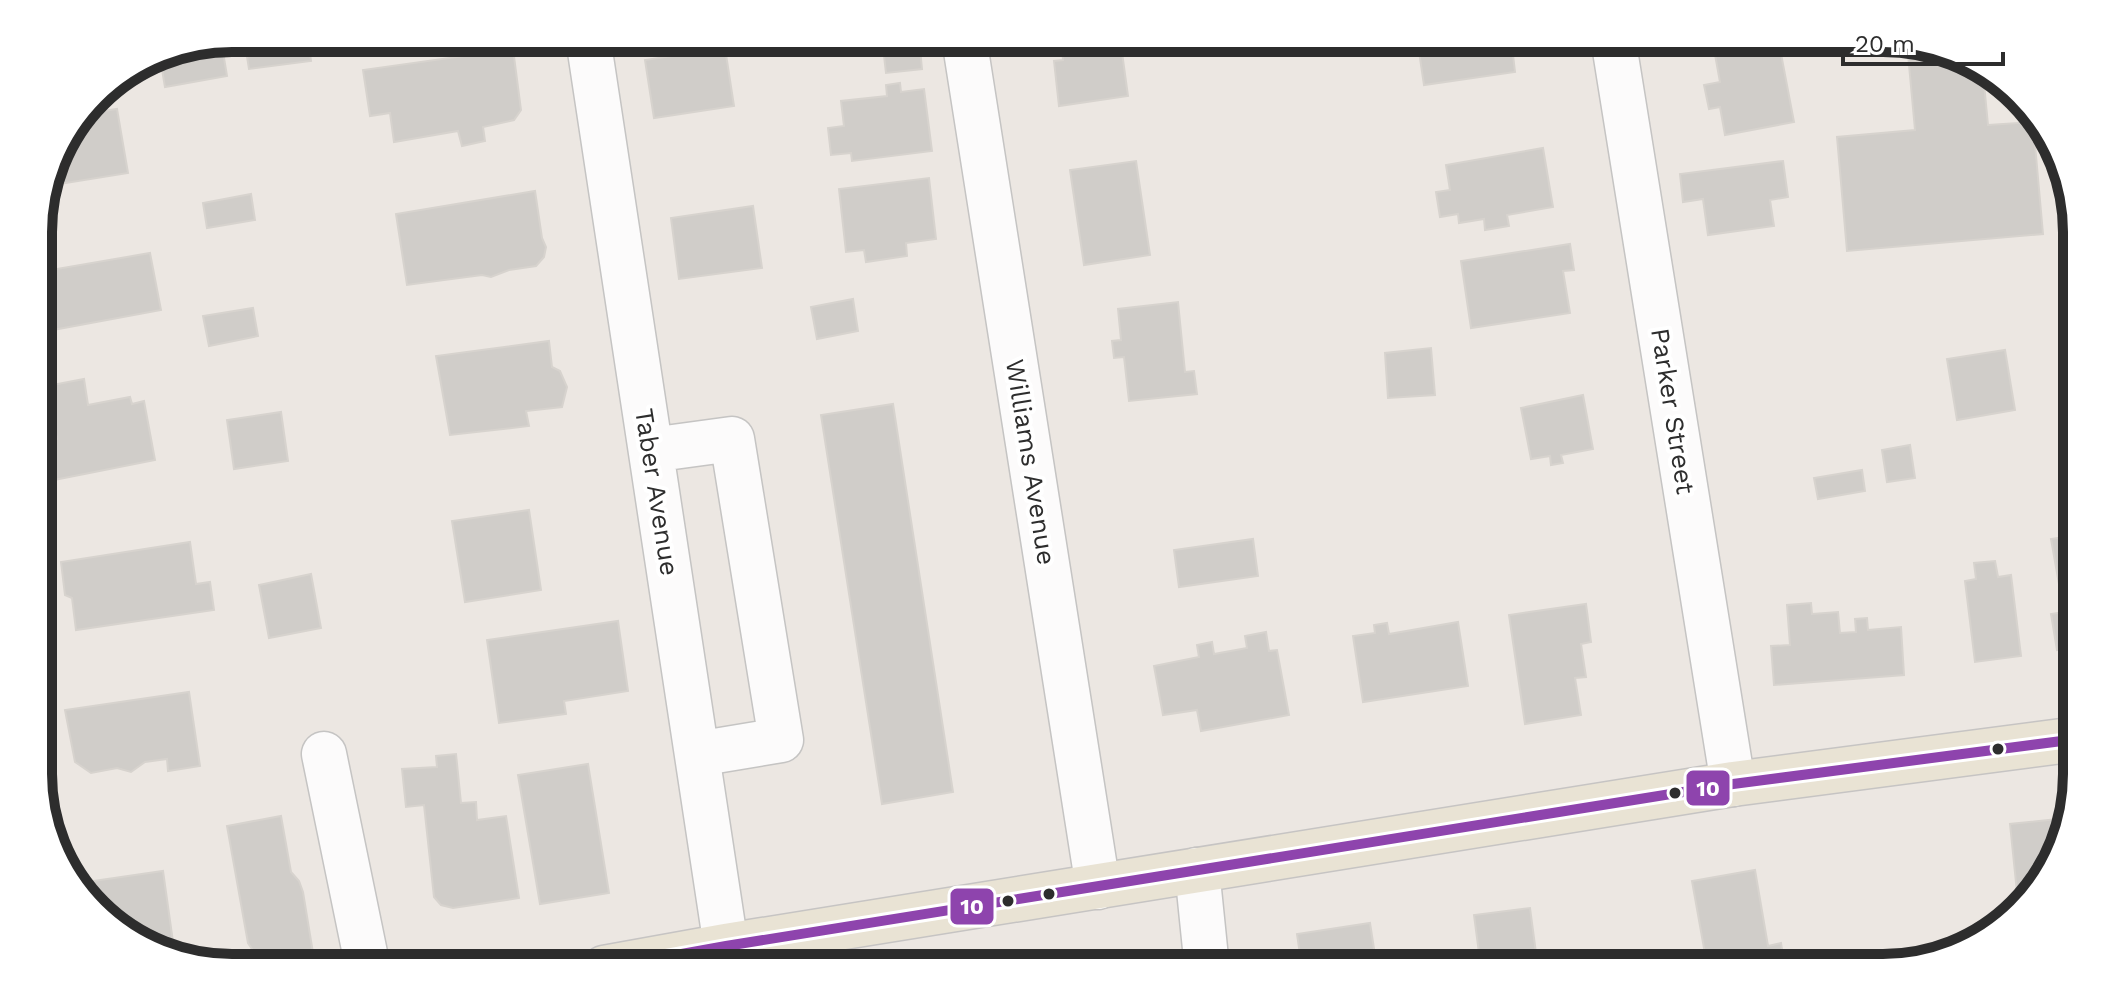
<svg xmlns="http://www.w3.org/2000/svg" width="2115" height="1006" viewBox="0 0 2115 1006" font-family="'Work Sans',sans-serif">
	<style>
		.building { fill: #d0cdc9; stroke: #d7d3ce; stroke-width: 2 }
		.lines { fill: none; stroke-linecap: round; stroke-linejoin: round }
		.minor-casing { stroke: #c5c4c3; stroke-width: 47 }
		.major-casing { stroke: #c6c4c3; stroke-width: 47 }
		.minor { stroke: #fcfbfb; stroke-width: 44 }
		.major { stroke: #e9e3d4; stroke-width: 44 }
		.bus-1-casing { stroke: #fff; stroke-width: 16 }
		.bus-1 { stroke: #8e44ad; stroke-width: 10 }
		.bus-dot { fill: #2d2d2d; stroke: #fff; stroke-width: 3 }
		.labels { text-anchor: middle; stroke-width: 8; stroke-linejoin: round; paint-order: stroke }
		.street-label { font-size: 26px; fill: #2d2d2d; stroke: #fff }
		.rim { fill: none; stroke: #2d2d2d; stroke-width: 10 }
		.line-badge { stroke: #fff; stroke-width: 3 }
		.badge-label { font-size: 22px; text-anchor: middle; font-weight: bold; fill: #fff }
	</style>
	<rect width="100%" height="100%" fill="#ece7e2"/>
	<!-- building -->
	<path class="building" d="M244,38H308L311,61L249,69Z
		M882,38H919L922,69L886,73Z
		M1061,38H1120L1128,96L1059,106L1054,61L1063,60Z
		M1417,38H1511L1515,72L1424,85Z
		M1772,38H1778L1794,122L1725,135L1720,107L1709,109L1704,85L1720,82L1714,49Z
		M221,40L227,76L165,87L159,52Z
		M1907,43L1957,53L1983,73L1988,125L2033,122L2043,234L1847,251L1837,137L1915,130Z
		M725,48L734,106L654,118L645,60Z
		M513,49L521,110L514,120L483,127L485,141L462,146L458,131L394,142L390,113L370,116L363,70Z
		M900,83L901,92L924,89L932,151L852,161L851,153L831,155L828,128L844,126L841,101L887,96L886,85Z
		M117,109L128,173L47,186L58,146L82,114Z
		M1543,148L1553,207L1507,215L1509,226L1485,230L1484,219L1459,223L1458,214L1440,217L1436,192L1450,190L1446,165Z
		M1136,161L1150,255L1084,265L1070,170Z
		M1783,161L1788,197L1770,200L1774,226L1708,235L1703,199L1683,202L1680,174Z
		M929,178L936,239L906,243L907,256L866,262L864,250L846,252L839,189Z
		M535,191L542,238L546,247L544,257L536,266L509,270L491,277L482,275L407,285L396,214Z
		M251,194L255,220L207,228L203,203Z
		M753,206L762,268L679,279L671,218Z
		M1570,244L1574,270L1563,271L1570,313L1471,328L1461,261Z
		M150,253L161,310L42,332L39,323V272Z
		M853,299L858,331L817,339L811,307Z
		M1178,302L1185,372L1194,371L1197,394L1129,401L1124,357L1114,358L1112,341L1121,340L1118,309Z
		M253,308L258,336L209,346L203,316Z
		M549,341L552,367L560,371L567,387L562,407L526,411L529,426L450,435L436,356Z
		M1431,348L1435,395L1388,398L1385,353Z
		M2005,350L2015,410L1957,420L1947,359Z
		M84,379L88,405L130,397L132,404L144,401L155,460L49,481L41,442L57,439L47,386Z
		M1583,395L1593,449L1561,455L1563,463L1551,465L1550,456L1531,459L1521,408Z
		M893,404L953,792L882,804L821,415Z
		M281,412L288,461L234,469L227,420Z
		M1910,445L1915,478L1887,482L1882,450Z
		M1862,470L1865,491L1818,499L1814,478Z
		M529,510L541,590L465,602L452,521Z
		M2076,535L2077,646L2057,650L2051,614L2064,612L2051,539Z
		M1253,539L1258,576L1179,587L1174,550Z
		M190,542L196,584L210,582L214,610L76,630L72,598L65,595L61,562Z
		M1995,561L1998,577L2011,575L2021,656L1975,662L1965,581L1976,579L1974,563Z
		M311,574L321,628L269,638L259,585Z
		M1811,603L1812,614L1838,612L1840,633L1856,632L1855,619L1867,618L1868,630L1901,627L1904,675L1774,685L1771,646L1790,645L1787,605Z
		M1586,604L1591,642L1581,644L1586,677L1575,678L1581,715L1525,724L1509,615Z
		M618,621L628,691L564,701L566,714L499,723L487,640Z
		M1458,622L1468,686L1363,702L1353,636L1375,633L1374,625L1387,623L1389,634Z
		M1266,632L1269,651L1277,650L1289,715L1201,731L1197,710L1163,715L1154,666L1199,657L1197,645L1212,642L1214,654L1247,648L1245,636Z
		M189,692L200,766L168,771L167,759L145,762L131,772L117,768L91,773L75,762L65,710Z
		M456,754L461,803L476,802L477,820L506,816L519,898L453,908L441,905L434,897L424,805L406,807L402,769L437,767L436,756Z
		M588,764L609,893L540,904L518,775Z
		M281,816L291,872L299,881L303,892L313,953L281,958L280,950L264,955L254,952L248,943L227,826Z
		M2068,818L2062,848L2018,902L2010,824Z
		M1755,870L1768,946L1781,943L1785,968H1743L1741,958L1707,965L1692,881Z
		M163,871L175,956L158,953L89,900L86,882Z
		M1530,908L1538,968H1481L1474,915Z
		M1370,923L1377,968H1302L1297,934Z"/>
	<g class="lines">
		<!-- minor casing -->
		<g class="minor-casing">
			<path id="minor" d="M588,38L726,946
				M964,38L1098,887
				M1613,38L1733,784
				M651,450L732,439L781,740L697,754
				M324,754L368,968
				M1197,870L1207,968"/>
		</g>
		<!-- major casing -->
		<g class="major-casing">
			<path id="major" d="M604,968L726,946L1733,784L2077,739"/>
		</g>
		<!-- minor -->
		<use href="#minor" class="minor"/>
		<!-- major -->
		<use href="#major" class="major"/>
		<!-- bus-1 casing -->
		<g class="bus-1-casing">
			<path id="bus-1" d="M604,968L726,946L1733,784L2077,739"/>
		</g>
		<!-- bus-1 -->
		<use href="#bus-1" class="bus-1"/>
	</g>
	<!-- markers -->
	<g class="bus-dot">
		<circle cx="1998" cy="749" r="7"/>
		<circle cx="1675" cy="793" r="7"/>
		<circle cx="1049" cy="894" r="7"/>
		<circle cx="1008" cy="901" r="7"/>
	</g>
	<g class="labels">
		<!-- street labels -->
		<g class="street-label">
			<text transform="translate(1673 411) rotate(81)" y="9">Parker Street</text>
			<text transform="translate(1031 462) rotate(81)" y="9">Williams Avenue</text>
			<text transform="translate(657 492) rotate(81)" y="9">Taber Avenue</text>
		</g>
	</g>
	<!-- crop -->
	<path d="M0 0H2115V1006H0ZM232 52H1883A180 180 0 0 1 2063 232V774A180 180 0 0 1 1883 954H232A180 180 0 0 1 52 774V232A180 180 0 0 1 232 52Z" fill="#fff" fill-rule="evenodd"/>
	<path class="rim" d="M232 52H1883A180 180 0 0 1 2063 232V774A180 180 0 0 1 1883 954H232A180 180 0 0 1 52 774V232A180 180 0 0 1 232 52Z"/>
	<g class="line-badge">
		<rect x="1685" y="769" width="46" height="38" rx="8" fill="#8e44ad"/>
		<rect x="949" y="887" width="46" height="39" rx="8" fill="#8e44ad"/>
	</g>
	<g class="badge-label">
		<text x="1708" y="796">10</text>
		<text x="972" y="914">10</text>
	</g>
	<!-- scale -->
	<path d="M1843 52v12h160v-12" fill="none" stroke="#2d2d2d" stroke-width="4"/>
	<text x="1855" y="52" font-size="24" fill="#2d2d2d" stroke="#ffffff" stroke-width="6" paint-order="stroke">20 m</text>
</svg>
